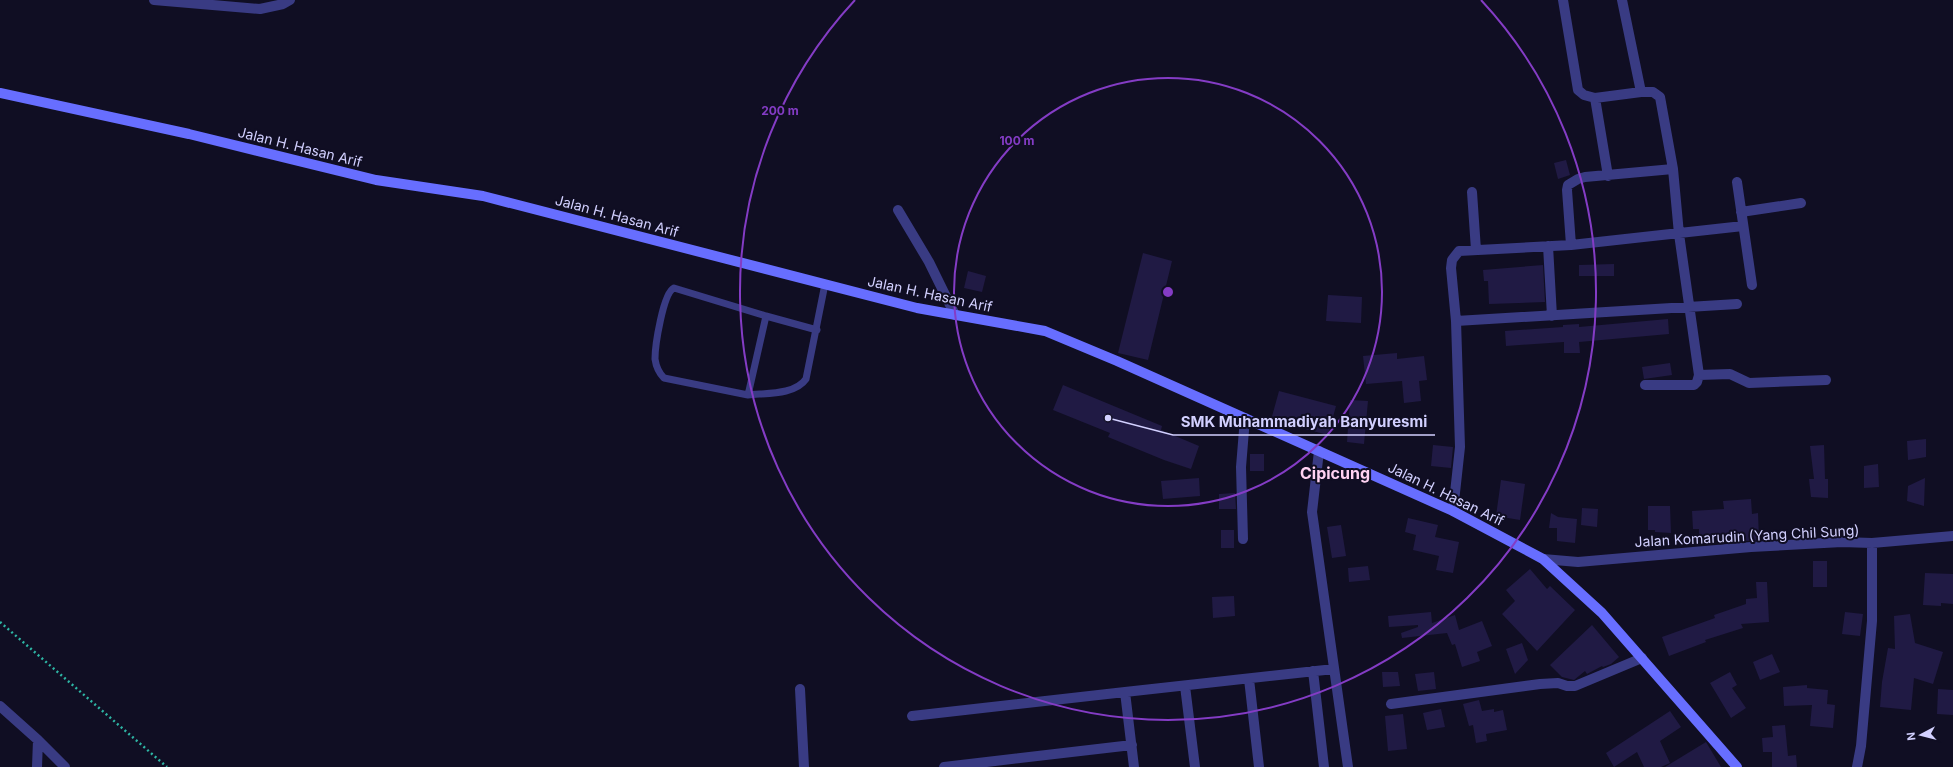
<svg xmlns="http://www.w3.org/2000/svg" width="1953" height="767" viewBox="0 0 1953 767" font-family="Inter,sans-serif">
	<style>
		.building { fill: #201a44 }
		.lines { fill: none; stroke-linecap: round; stroke-linejoin: round }
		.path { stroke: #2eb5a4; stroke-width: 2.5; stroke-dasharray: 2 3; stroke-linecap: butt }
		.lane { stroke: #393b83; stroke-width: 7 }
		.street { stroke: #393b83; stroke-width: 10 }
		.secondary { stroke: #676eff; stroke-width: 10 }
		.ring { fill: none; stroke: #843cc5; stroke-width: 2 }
		.labels { text-anchor: middle; stroke-width: 4; stroke-linejoin: round; paint-order: stroke }
		.street-label { font-size: 14px; fill: #d2d0ff; stroke: #100e23 }
		.quarter-label { font-size: 16px; font-weight: bold; fill: #ffd2f2; stroke: #100e23 }
		.centre { fill: #843cc5; stroke: #100e23; stroke-width: 2 }
		.ring-label { font-size: 12px; text-anchor: middle; font-weight: bold; fill: #843cc5; stroke: #100e23; stroke-width: 4; stroke-linejoin: round; paint-order: stroke }
		.leader { fill: none; stroke: #d2d0ff; stroke-width: 1.5 }
		.callout-dot { fill: #d2d0ff; stroke: #100e23; stroke-width: 1.5 }
		.callout-label { font-size: 15px; text-anchor: middle; font-weight: bold; fill: #d2d0ff; stroke: #100e23; stroke-width: 4; stroke-linejoin: round; paint-order: stroke }
	</style>
	<rect width="100%" height="100%" fill="#100e23"/>
	<!-- building -->
	<path class="building" d="M1566,160L1570,175L1558,179L1554,163Z
		M1143,253L1172,261L1148,360L1118,353Z
		M1614,264V276H1579V265Z
		M1543,265L1545,302L1489,304L1488,281H1484L1483,270Z
		M968,271L986,276L982,292L964,288Z
		M1328,295L1362,297L1361,323L1326,321Z
		M1668,319L1669,334L1579,342L1580,353H1564V342L1506,346L1505,331L1563,327V325L1579,324V327Z
		M1397,353V359L1424,356L1427,380L1419,381L1421,401L1404,403L1402,381L1366,384L1363,356Z
		M1670,363L1672,375L1644,379L1642,367Z
		M1063,385L1162,426L1161,430L1199,446L1191,469L1164,460L1108,437L1110,433L1053,410Z
		M1279,391L1336,406L1328,435L1271,420Z
		M1350,400L1368,401L1364,444L1347,442Z
		M1926,439V457L1908,460L1907,441Z
		M1433,445L1453,447L1451,468L1431,466Z
		M1824,445L1825,479H1828V498L1811,497L1809,479H1814L1810,446Z
		M1250,454H1264V471H1250Z
		M1878,464L1879,487L1864,488V466Z
		M1199,478L1200,496L1163,499L1161,481Z
		M1925,478L1924,506L1907,501L1908,486Z
		M1501,480L1525,484L1520,520L1496,516Z
		M1235,493L1236,509H1219V494Z
		M1751,499L1752,514L1758,513L1759,540L1717,543V535L1699,536V529H1693L1692,511L1724,509L1723,501Z
		M1648,506H1670L1671,533L1655,532V530H1648Z
		M1582,508L1598,509L1597,527L1581,525Z
		M1551,513L1558,517L1577,519L1575,543L1557,541V528H1549Z
		M1408,518L1438,525L1435,537L1459,542L1453,573L1436,570L1439,556L1413,550L1416,535L1405,532Z
		M1341,525L1346,556L1332,558L1327,527Z
		M1221,530H1234V548H1221Z
		M1813,561H1827V587H1813Z
		M1368,566L1370,580L1349,582L1348,568Z
		M1530,569L1547,589L1550,586L1575,610L1537,651L1502,614L1515,601L1506,590Z
		M1925,573L1953,574V604L1941,603V606L1923,605Z
		M1756,582H1767L1769,622L1741,624L1743,628L1705,640L1706,642L1669,656L1662,637L1715,618L1714,615L1746,604V599L1757,598Z
		M1234,596L1235,616L1213,618L1212,597Z
		M1431,612L1432,623L1455,615L1459,630L1482,621L1492,646L1477,652L1480,661L1462,667L1455,644L1452,645L1447,633L1402,638L1401,633L1418,627V625L1389,627L1388,616Z
		M1845,612L1863,614L1860,636L1842,634Z
		M1910,614L1915,643L1943,652L1933,684L1914,678L1911,710L1880,707L1882,682L1888,648L1895,649L1894,616Z
		M1592,625L1619,657L1611,664L1603,667L1602,666L1587,674L1585,671L1574,680L1562,677L1550,665Z
		M1522,643L1528,660L1515,674L1506,649Z
		M1772,654L1780,672L1760,680L1753,662Z
		M1382,672H1398L1400,686L1383,687Z
		M1434,672L1436,689L1418,691L1415,674Z
		M1730,672L1737,685L1732,688L1746,708L1731,718L1710,683Z
		M1807,685V688L1828,690L1827,704L1835,705L1833,728L1810,726L1812,705L1784,706L1783,687Z
		M1938,689L1953,690V715L1937,714Z
		M1479,700L1482,711L1494,709V712L1503,710L1507,730L1486,734L1487,741L1476,743L1473,725L1469,726L1463,704Z
		M1441,709L1445,727L1427,730L1423,713Z
		M1670,711L1681,727L1660,741L1670,763L1661,767H1644L1637,752L1614,767L1606,753Z
		M1403,714L1407,749L1388,751L1385,716Z
		M1785,725L1788,756L1796,755L1797,767H1772V752H1763L1762,738L1773,737L1772,726Z
		M1706,742L1721,767H1665Z"/>
	<g class="lines">
		<!-- path -->
		<path class="path" d="M0,622L167,767"/>
		<!-- lane -->
		<path class="lane" d="M766,316L748,395L664,378C659,373 656,366 655,359C655,346 663,293 674,288L766,316L817,330
			M748,395C766,393 795,395 806,379L825,284"/>
		<!-- street -->
		<path class="street" d="M154,0L260,9L283,4L290,0
			M1563,0L1578,90L1584,95L1595,98L1608,176
			M1622,0L1641,92H1653L1660,97L1673,169L1679,234L1699,375L1697,382L1694,385H1645
			M1595,98L1641,92
			M1737,182L1752,285
			M1472,192L1476,250
			M898,210L929,262L955,315
			M1741,212L1801,203
			M1571,245L1567,190L1568,185L1578,179L1585,177L1673,169
			M1548,246L1552,316
			M1456,321L1737,304
			M1699,375L1730,374L1749,383L1826,380
			M1319,451L1312,512L1348,767
			M1453,511L1460,447L1456,321L1451,268L1452,260L1459,251L1571,245L1743,226
			M1243,539L1241,467L1245,418
			M1543,559L1578,562L1751,547L1842,542L1872,543L1953,536
			M1313,671L1324,767
			M1249,679L1259,767
			M1185,686L1195,767
			M800,689L804,767
			M1125,692L1334,669
			M1391,704L1540,684L1558,683L1567,686H1575L1642,658
			M0,706L38,740L65,767
			M912,716L1125,692L1134,767
			M37,767L38,740
			M944,767L1132,745
			M1857,767L1861,746L1872,621V543"/>
		<!-- secondary -->
		<path class="secondary" d="M0,93L189,134L376,180L483,196L917,308L1045,331L1117,361L1417,495L1453,511L1543,559L1602,613L1737,767"/>
	</g>
	<!-- distance rings -->
	<g class="ring">
		<circle cx="1168" cy="292" r="214"/>
		<path d="M1481 0A428 428 0 1 1 855 0"/>
	</g>
	<g class="labels">
		<!-- street labels -->
		<g class="street-label">
			<text transform="translate(300 147) rotate(14)" y="5">Jalan H. Hasan Arif</text>
			<text transform="translate(617 216) rotate(15)" y="5">Jalan H. Hasan Arif</text>
			<text transform="translate(930 294) rotate(12)" y="5">Jalan H. Hasan Arif</text>
			<text transform="translate(1446 494) rotate(26)" y="5">Jalan H. Hasan Arif</text>
			<text transform="translate(1747 536) rotate(-3)" y="5">Jalan Komarudin (Yang Chil Sung)</text>
		</g>
		<!-- quarter labels -->
		<g class="quarter-label">
			<text x="1335" y="479">Cipicung</text>
		</g>
	</g>
	<circle cx="1168" cy="292" r="6" class="centre"/>
	<g class="ring-label">
		<text x="780" y="115">200 m</text>
		<text x="1017" y="145">100 m</text>
	</g>
	<!-- callouts -->
	<path class="leader" d="M1108 418L1173 435H1435"/>
	<circle class="callout-dot" cx="1108" cy="418" r="4"/>
	<g class="callout-label">
		<text x="1304" y="427">SMK Muhammadiyah Banyuresmi</text>
	</g>
	<!-- north arrow -->
	<g transform="translate(1921 735) rotate(263)" stroke="#100e23" stroke-width="3" paint-order="stroke">
	<path d="M0-3L7 15L0 10L-7 15Z" fill="#d2d0ff"/>
	<text y="-6" font-size="11" font-weight="bold" text-anchor="middle" fill="#d2d0ff">N</text>
	</g>
</svg>
